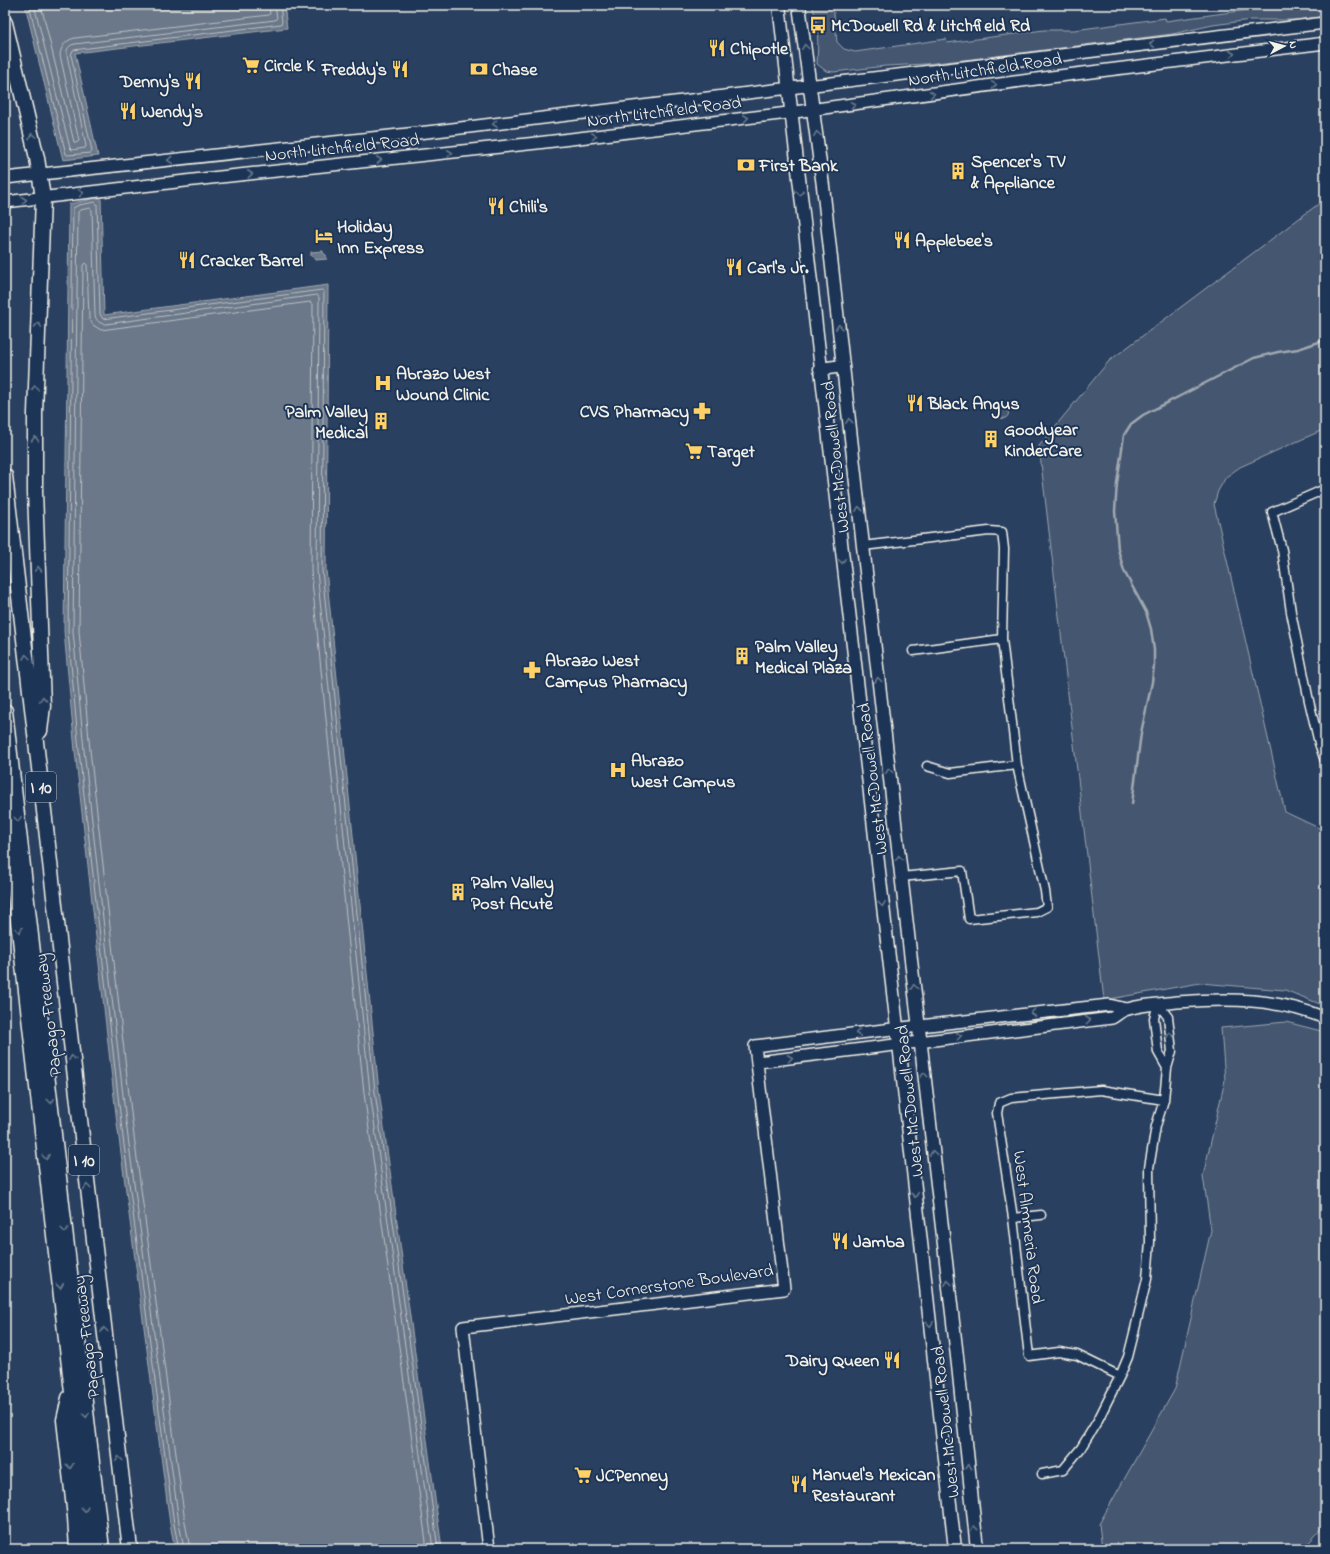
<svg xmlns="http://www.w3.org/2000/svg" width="1330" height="1554" viewBox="0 0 1330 1554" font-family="'Indie Flower',sans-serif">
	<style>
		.green { fill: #445771; stroke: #9ca4ac }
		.water { fill: #6a788a; stroke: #a1a8b0 }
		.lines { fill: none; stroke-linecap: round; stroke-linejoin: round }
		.shore { stroke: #bdc1c2; stroke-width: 1 }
		.stream { stroke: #a1a8b0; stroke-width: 2.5 }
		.street-casing { stroke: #f4f1e8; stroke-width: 11 }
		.secondary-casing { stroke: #f4f1e8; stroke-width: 14 }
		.primary-casing { stroke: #f4f1e8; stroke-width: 15 }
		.highway-casing { stroke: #f4f1e8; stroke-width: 17 }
		.street { stroke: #1d3557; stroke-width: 8 }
		.secondary { stroke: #1d3557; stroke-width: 11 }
		.primary { stroke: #1d3557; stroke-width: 12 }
		.highway { stroke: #1d3557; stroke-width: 14 }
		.oneway { stroke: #68778a }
		.labels { text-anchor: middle; stroke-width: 4; stroke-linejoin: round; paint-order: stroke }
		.shield { fill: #1d3557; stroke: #b4b9bc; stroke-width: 1 }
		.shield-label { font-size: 17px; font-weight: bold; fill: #f4f1e8 }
		.poi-label { font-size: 18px; font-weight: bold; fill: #f4f1e8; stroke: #1d3557; text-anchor: start }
		.street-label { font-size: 18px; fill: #f4f1e8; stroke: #1d3557 }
	</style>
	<rect width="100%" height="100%" fill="#2a4060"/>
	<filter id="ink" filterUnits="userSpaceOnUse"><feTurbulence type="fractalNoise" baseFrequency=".025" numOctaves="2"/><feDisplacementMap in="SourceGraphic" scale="8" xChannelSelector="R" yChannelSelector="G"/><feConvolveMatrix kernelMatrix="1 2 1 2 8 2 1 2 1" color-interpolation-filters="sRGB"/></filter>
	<g filter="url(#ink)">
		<!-- green -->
		<path class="green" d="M812,5H833L837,42L844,49L855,52L946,39L947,43L1044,30H1074L1165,18L1166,21C1219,14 1272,5 1325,5V16L1297,20H1251L1213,25L1172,34L972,59L925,64L886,66L834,72L826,71L817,64C818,44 819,24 812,5Z
			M1325,199V429L1240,467L1226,477L1218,491L1214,504L1285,812L1325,831V1006L1285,990L1200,983L1104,1000L1039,446L1109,361Z
			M997.5 413a5.5 5.5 0 1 1 11 0a5.5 5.5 0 1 1-11 0Z
			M1286,1022L1325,1032V1525L1303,1549H1102L1099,1524L1175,1389L1211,1230L1203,1176L1225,1080L1221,1028Z"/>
		<!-- water -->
		<path class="water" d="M25,5H284L287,28L75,53L98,156L63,160Z
			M101,197L104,315L328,285L326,570L379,1091L442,1549H175L170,1524L117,1123L75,751L64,631L69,204Z
			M323,251V253L326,255L327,259L316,260L315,258L311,256V252Z"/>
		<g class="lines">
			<!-- shore -->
			<path class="shore" d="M29,5L66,154L68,155L91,153L92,151L71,55L73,50L281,24L282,22L280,5
				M34,5L70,148L72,150L85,148L86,146L67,55C66,49 69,45 75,44L275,20L277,18L275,5
				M41,5L74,142L76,143L79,141L60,55C61,46 66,40 75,38L269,15L270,13L269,5
				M179,1549L174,1524L121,1122L79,751L68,631L73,208L79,205L95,202L97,204L100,314L103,319L322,290L324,291L322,570L375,1092L438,1549
				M184,1549L179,1523L126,1122L84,750L73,631L78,212L80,210L90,208L92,210L95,315C96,321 100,324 106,324L317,295L319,297L317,571L370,1092L433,1549
				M190,1549L185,1522L132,1121L90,750L79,631L83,265L85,263L87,265L89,318L93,325L101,330L310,302L313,304L311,571L364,1093L427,1549"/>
			<!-- stream -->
			<path class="stream" d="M1132,804L1141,733L1152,682L1154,665V650L1151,629L1146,612L1124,571L1118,549L1115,511L1117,483L1124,435L1131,424L1143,415L1254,358L1278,352L1298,349L1325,340"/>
			<!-- street casing -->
			<g class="street-casing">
				<path id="street" d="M1325,489L1272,512L1282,550L1291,612L1309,701L1319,743L1325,761
					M863,546L989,531L1002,532L1004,549L1002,639L1017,765L1045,891L1047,907L1037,912L969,919L962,871L901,877
					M913,651L1002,639
					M927,766L950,773L1017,765
					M1158,1004L1154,1018L1158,1052L1167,1068
					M1013,1218L1041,1215
					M1120,1376L1077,1355L1059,1352L1029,1356L1013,1218L997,1113L999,1103L1011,1098L1101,1090L1164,1100
					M1042,1474L1063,1470L1081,1448L1098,1420L1120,1376L1128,1357L1134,1333L1147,1279L1150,1242L1149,1168L1156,1126L1164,1100L1167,1068L1172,1051L1168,1017L1158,1004"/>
			</g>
			<!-- secondary casing -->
			<g class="secondary-casing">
				<path id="secondary" d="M5,178L436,131L1325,23
					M5,202L211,178L537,143L780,114L1051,77L1325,43
					M757,1062L1112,1018C1117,1015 1122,1010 1128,1009C1143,1004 1161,1004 1177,1002C1229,998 1276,998 1325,1018
					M489,1549L463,1327L784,1289L755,1046L884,1030L1109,1005L1127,1009"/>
			</g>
			<!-- primary casing -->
			<g class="primary-casing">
				<path id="primary" d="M779,5L900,1053L955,1549
					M799,5L823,186L863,546L958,1365L977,1549
					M820,369L843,366"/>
			</g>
			<!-- highway casing -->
			<g class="highway-casing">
				<path id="highway" d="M5,23L37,158L43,198L35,413V492L43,706L40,731
					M5,476L130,1549
					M5,711L102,1549
					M5,808L90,1549
					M69,1398L64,1420L75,1517L77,1549"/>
			</g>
			<!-- street -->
			<use href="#street" class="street"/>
			<!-- secondary -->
			<use href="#secondary" class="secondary"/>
			<!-- primary -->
			<use href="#primary" class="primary"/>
			<!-- highway -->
			<use href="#highway" class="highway"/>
		</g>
		<!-- one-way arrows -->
		<defs><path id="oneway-chevron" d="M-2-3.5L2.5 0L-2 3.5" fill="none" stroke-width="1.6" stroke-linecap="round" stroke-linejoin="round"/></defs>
		<g class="oneway">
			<use href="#oneway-chevron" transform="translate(1152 44) rotate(173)"/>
			<use href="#oneway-chevron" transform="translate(805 47) rotate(-97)"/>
			<use href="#oneway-chevron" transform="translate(1232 54) rotate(-7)"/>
			<use href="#oneway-chevron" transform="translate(994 85) rotate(-8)"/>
			<use href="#oneway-chevron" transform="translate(932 94) rotate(-8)"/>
			<use href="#oneway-chevron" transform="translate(853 105) rotate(-7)"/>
			<use href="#oneway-chevron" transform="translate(746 118) rotate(-7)"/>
			<use href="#oneway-chevron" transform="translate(495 124) rotate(173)"/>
			<use href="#oneway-chevron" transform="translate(817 134) rotate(-97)"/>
			<use href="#oneway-chevron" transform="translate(32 136) rotate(-103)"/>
			<use href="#oneway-chevron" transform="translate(594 136) rotate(-7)"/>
			<use href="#oneway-chevron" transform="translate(450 153) rotate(-6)"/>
			<use href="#oneway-chevron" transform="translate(170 160) rotate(175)"/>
			<use href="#oneway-chevron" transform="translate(379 160) rotate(-6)"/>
			<use href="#oneway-chevron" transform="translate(250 174) rotate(-6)"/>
			<use href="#oneway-chevron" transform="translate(81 193) rotate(-7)"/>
			<use href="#oneway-chevron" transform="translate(800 193) rotate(84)"/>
			<use href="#oneway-chevron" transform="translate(24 200) rotate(-7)"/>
			<use href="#oneway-chevron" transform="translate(38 325) rotate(-88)"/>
			<use href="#oneway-chevron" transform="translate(839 327) rotate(-96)"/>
			<use href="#oneway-chevron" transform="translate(35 388) rotate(-88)"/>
			<use href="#oneway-chevron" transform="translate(849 421) rotate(-96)"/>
			<use href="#oneway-chevron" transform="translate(35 439) rotate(-90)"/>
			<use href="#oneway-chevron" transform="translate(859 509) rotate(-96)"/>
			<use href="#oneway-chevron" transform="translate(842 561) rotate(83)"/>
			<use href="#oneway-chevron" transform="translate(38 569) rotate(-92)"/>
			<use href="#oneway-chevron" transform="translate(26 657) rotate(-97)"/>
			<use href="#oneway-chevron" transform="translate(878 680) rotate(-97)"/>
			<use href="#oneway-chevron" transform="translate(43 699) rotate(-92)"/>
			<use href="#oneway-chevron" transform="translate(889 771) rotate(-97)"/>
			<use href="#oneway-chevron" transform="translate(18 819) rotate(83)"/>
			<use href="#oneway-chevron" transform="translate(899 858) rotate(-97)"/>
			<use href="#oneway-chevron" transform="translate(882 904) rotate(83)"/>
			<use href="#oneway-chevron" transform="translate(19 930) rotate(83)"/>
			<use href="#oneway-chevron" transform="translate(914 987) rotate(-97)"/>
			<use href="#oneway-chevron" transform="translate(1033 1013) rotate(174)"/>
			<use href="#oneway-chevron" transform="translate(1088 1020) rotate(-7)"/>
			<use href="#oneway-chevron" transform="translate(858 1033) rotate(173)"/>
			<use href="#oneway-chevron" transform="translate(1170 1035) rotate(-96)"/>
			<use href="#oneway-chevron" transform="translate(959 1036) rotate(-7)"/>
			<use href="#oneway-chevron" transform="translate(72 1058) rotate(-97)"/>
			<use href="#oneway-chevron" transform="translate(790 1058) rotate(-7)"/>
			<use href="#oneway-chevron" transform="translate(924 1075) rotate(-96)"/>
			<use href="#oneway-chevron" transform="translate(51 1101) rotate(83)"/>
			<use href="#oneway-chevron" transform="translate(933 1153) rotate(-97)"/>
			<use href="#oneway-chevron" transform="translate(46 1157) rotate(83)"/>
			<use href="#oneway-chevron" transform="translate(87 1187) rotate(-97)"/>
			<use href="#oneway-chevron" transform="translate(915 1195) rotate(84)"/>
			<use href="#oneway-chevron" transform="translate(65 1230) rotate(83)"/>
			<use href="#oneway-chevron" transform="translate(948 1283) rotate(-97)"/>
			<use href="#oneway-chevron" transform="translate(60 1286) rotate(84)"/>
			<use href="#oneway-chevron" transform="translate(930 1324) rotate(84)"/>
			<use href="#oneway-chevron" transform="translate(104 1330) rotate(-97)"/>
			<use href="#oneway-chevron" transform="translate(86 1415) rotate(84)"/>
			<use href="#oneway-chevron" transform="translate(119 1459) rotate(-97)"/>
			<use href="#oneway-chevron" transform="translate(70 1466) rotate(83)"/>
			<use href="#oneway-chevron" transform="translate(968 1467) rotate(-96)"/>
			<use href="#oneway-chevron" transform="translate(85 1509) rotate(83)"/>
			<use href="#oneway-chevron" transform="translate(974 1528) rotate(-96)"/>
		</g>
	</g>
	<!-- icons -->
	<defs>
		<g id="bus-bare" transform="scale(1.38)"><path d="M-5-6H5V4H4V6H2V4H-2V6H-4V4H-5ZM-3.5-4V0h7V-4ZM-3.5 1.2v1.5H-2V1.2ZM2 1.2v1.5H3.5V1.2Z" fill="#ffd166" stroke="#1d3557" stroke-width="2.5" paint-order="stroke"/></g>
		<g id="restaurant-bare" transform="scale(1.38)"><path d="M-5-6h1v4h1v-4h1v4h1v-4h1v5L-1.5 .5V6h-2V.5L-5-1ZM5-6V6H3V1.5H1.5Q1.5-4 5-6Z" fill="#ffd166" stroke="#1d3557" stroke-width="2.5" paint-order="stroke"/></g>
		<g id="supermarket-bare" transform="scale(1.38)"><path d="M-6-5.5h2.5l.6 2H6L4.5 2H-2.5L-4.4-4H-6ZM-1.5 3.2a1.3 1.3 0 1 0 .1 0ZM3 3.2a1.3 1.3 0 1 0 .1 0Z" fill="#ffd166" stroke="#1d3557" stroke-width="2.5" paint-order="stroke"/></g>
		<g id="bank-bare" transform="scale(1.38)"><path d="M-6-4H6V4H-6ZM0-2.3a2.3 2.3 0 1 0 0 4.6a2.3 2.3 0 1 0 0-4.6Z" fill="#ffd166" stroke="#1d3557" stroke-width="2.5" paint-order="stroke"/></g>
		<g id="building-bare" transform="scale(1.38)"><path d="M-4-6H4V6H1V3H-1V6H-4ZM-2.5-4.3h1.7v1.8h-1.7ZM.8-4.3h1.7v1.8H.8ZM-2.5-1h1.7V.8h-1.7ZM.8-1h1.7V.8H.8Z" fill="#ffd166" stroke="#1d3557" stroke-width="2.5" paint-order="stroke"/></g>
		<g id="hotel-bare" transform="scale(1.38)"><path d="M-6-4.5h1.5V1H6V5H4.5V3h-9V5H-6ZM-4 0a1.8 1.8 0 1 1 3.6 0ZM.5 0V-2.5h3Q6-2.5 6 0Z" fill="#ffd166" stroke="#1d3557" stroke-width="2.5" paint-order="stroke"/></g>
		<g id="hospital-bare" transform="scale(1.38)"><path d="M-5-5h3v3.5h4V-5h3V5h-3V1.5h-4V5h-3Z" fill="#ffd166" stroke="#1d3557" stroke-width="2.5" paint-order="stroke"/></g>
		<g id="pharmacy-bare" transform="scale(1.38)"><path d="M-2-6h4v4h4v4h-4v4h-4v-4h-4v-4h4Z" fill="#ffd166" stroke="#1d3557" stroke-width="2.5" paint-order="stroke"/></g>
	</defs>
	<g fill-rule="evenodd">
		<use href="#bus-bare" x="818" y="25"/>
		<use href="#restaurant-bare" x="717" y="48"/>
		<use href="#supermarket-bare" x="251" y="65"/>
		<use href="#restaurant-bare" x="400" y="69"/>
		<use href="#bank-bare" x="479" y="69"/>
		<use href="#restaurant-bare" x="193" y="81"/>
		<use href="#restaurant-bare" x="128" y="111"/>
		<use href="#bank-bare" x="746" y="165"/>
		<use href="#building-bare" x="958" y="171"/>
		<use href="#restaurant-bare" x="496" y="206"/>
		<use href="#hotel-bare" x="324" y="236"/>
		<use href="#restaurant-bare" x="902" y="240"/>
		<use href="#restaurant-bare" x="187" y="260"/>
		<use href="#restaurant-bare" x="734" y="267"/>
		<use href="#hospital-bare" x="383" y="383"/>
		<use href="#restaurant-bare" x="915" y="403"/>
		<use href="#pharmacy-bare" x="702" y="411"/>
		<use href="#building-bare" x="381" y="421"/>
		<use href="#building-bare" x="991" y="439"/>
		<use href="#supermarket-bare" x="694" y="451"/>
		<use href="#building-bare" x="742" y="656"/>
		<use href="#pharmacy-bare" x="532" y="670"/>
		<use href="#hospital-bare" x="618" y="770"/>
		<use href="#building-bare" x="458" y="892"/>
		<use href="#restaurant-bare" x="840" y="1241"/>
		<use href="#restaurant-bare" x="892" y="1360"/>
		<use href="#supermarket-bare" x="583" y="1475"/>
		<use href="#restaurant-bare" x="799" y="1484"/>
	</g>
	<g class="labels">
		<!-- shield labels -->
		<g class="shield">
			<rect x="26" y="772" width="30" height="30" rx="3"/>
			<rect x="69" y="1145" width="30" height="30" rx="3"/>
		</g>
		<g class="shield-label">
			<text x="41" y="793">I 10</text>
			<text x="84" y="1166">I 10</text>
		</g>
		<!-- poi labels -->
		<g class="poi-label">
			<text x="831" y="31">McDowell Rd &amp; Litchfield Rd</text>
			<text x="730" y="54">Chipotle</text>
			<text x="264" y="71">Circle K</text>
			<text x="387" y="75" text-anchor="end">Freddy's</text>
			<text x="492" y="75">Chase</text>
			<text x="180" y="87" text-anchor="end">Denny's</text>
			<text x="141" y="117">Wendy's</text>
			<text x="971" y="167">Spencer's TV<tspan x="971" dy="21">&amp; Appliance</tspan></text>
			<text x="759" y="171">First Bank</text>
			<text x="509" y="212">Chili's</text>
			<text x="337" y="232">Holiday<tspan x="337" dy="21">Inn Express</tspan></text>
			<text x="915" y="246">Applebee's</text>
			<text x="200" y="266">Cracker Barrel</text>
			<text x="747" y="273">Carl's Jr.</text>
			<text x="396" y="379">Abrazo West<tspan x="396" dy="21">Wound Clinic</tspan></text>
			<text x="928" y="409">Black Angus</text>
			<text x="368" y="417" text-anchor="end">Palm Valley<tspan x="368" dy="21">Medical</tspan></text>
			<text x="689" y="417" text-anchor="end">CVS Pharmacy</text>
			<text x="1004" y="435">Goodyear<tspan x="1004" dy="21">KinderCare</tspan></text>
			<text x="707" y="457">Target</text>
			<text x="755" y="652">Palm Valley<tspan x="755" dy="21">Medical Plaza</tspan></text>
			<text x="545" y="666">Abrazo West<tspan x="545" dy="21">Campus Pharmacy</tspan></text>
			<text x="631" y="766">Abrazo<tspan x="631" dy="21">West Campus</tspan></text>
			<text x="471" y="888">Palm Valley<tspan x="471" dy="21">Post Acute</tspan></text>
			<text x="853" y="1247">Jamba</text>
			<text x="879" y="1366" text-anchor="end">Dairy Queen</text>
			<text x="812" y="1480">Manuel's Mexican<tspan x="812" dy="21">Restaurant</tspan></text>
			<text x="596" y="1481">JCPenney</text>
		</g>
		<!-- street labels -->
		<g class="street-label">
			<text transform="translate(985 69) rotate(-8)" y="6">North Litchfield Road</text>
			<text transform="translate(664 111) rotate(-7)" y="6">North Litchfield Road</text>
			<text transform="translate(342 147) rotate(-6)" y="6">North Litchfield Road</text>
			<text transform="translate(835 457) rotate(-96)" y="6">West McDowell Road</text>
			<text transform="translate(872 779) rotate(-97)" y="6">West McDowell Road</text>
			<text transform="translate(48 1015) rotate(-97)" y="6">Papago Freeway</text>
			<text transform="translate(909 1101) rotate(-96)" y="6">West McDowell Road</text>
			<text transform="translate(1029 1227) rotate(83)" y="6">West Almmeria Road</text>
			<text transform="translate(669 1284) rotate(-8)" y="6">West Cornerstone Boulevard</text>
			<text transform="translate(86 1337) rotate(-97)" y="6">Papago Freeway</text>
			<text transform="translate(945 1422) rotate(-96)" y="6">West McDowell Road</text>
		</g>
	</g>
	<!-- margin -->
	<rect width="1330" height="1554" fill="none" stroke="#1d3557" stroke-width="20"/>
	<rect x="10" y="10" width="1310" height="1534" fill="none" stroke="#f4f1e8" stroke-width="1.5" filter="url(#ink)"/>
	<!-- north arrow -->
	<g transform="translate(1284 46) rotate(83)" stroke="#1d3557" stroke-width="3" paint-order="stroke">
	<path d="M0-3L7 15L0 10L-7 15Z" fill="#f4f1e8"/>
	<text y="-6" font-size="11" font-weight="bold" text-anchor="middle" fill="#f4f1e8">N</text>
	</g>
</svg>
